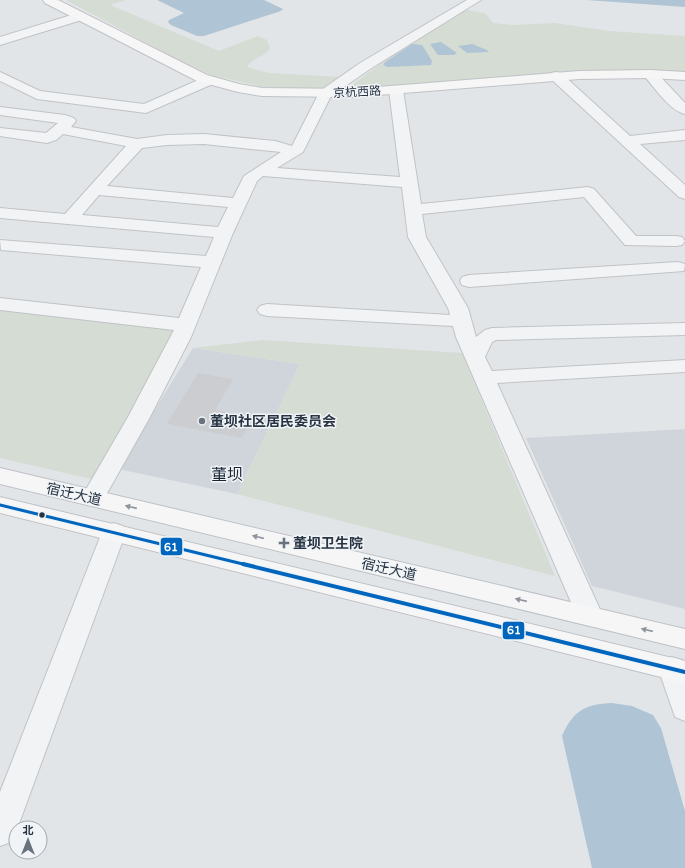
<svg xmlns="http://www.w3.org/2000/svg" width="685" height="868" viewBox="0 0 685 868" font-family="'Varela Round','Noto Sans SC',sans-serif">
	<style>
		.built { fill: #d0d5db }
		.green { fill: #d4dcd3 }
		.water { fill: #afc4d4 }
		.building { fill: #cbcdd0 }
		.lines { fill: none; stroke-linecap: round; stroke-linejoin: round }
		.minor-casing { stroke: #c0c3c6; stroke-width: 2 }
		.major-casing { stroke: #bfc2c6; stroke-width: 2 }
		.minor { fill: #f2f3f4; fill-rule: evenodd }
		.major { fill: #f6f6f7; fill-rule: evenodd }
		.bus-1-far1-casing { stroke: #f0f4f7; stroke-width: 6 }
		.bus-1-casing { stroke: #f0f4f7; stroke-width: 7 }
		.bus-1-far1 { stroke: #0065bd; stroke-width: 3 }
		.bus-1 { stroke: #0065bd; stroke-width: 4 }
		.oneway { fill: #8f959d }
		.poi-dot { fill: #69727d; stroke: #f0f4f7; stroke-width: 1.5 }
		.bus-dot { fill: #283443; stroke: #f0f4f7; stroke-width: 1.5 }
		.labels { text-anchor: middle; stroke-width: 3; stroke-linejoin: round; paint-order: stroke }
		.far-street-label { font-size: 12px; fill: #283443; stroke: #f0f4f7 }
		.poi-label { font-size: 14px; font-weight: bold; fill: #283443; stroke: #f0f4f7; text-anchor: start }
		.street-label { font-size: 14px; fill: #283443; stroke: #f0f4f7 }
		.quarter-label { font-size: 16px; fill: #1a2534; stroke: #f0f4f7 }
		.line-badge { stroke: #f0f4f7; stroke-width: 1.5 }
		.badge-label { font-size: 11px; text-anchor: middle; font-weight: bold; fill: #fff }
	</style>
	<rect width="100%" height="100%" fill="#e2e5e8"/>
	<!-- built -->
	<path class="built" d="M193,348L300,364L237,494L118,469Z
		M685,429V609L592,586L526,438Z"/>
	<!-- green -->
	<path class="green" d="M66,0H126L110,5L219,51L258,36L267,40L270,48C264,58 252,58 247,67L269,73L340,77L322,90L268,88L211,75L171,56Z
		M464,9L486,14L493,23L512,25L555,23L609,31L685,36V73L355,89L351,86L401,48Z
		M0,307L153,326L178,331L95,480L0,458Z
		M263,340L462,353L555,576L237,494L300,364L193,348Z"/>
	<!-- water -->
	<path class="water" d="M157,0H264L283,9L281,11L204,36H197L171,25L168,22L169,20L184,13Z
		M586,0H685V7Z
		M441,42L457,53L454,55H438L430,44Z
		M412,44L422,45L432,61L431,65L387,67L384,65V63Z
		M472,44L487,50L489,52L467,53L458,46Z
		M612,703L632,706L653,715L661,728L685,811V868H592L562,736C573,711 585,704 612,703Z"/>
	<!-- building -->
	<path class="building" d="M198,373L233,379L215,410L253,417L242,438L167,424Z"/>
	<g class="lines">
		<!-- minor casing -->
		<g class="minor-casing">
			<path id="minor" d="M467,0H481L370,69L331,96L303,152L277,168L400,177L389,90L391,87H401L403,90L421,204L588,187L594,189L636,236H676L682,237L685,241L682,245L676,246L625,245L584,197L422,214L426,237L468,308L476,337L485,330L492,328L685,323V335L496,340L492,342L485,357L492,371L685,360V372L497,383L603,616L599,623L590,626L581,623L577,616L456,337L453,326L267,316L260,314L257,310L260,306L267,304L450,315L448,308L408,237L402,187L263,176L257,181L233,233L191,337L150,417L101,504L93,506L85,504L81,498L128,417L174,330L0,310V298L179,318L201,267L1,250L0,240L206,256L214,237L0,218V208L65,214L126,146L63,134L56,140L47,143L0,136V128L46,133L58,123L0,115V107L65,115L74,118L76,121L71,127L137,139L167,135L204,134L275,141L292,146L320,91L360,63ZM204,144L281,152L244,176L233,198L107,186L142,148L167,145ZM99,195L228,207L218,227L82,215Z
				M81,12L87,16L85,19L0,45V37Z
				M650,70L655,71L685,103V114C669,110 656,89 645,77L643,74L645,71Z
				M0,72L40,91L144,104L205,77H215L217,80L215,83L146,113L37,99L0,81Z
				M556,72L561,73L630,136L685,130V140L640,144L685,185V199L679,197L551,79L549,76L551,73Z
				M678,262L685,264L684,271L469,287L462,285L460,281L462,277L469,275Z
				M114,523L123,526L126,532L16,832L11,842L0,846V792L102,532L105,526Z
				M672,657L682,660L685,667V721L675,717L658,668L662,660Z"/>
		</g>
		<!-- major casing -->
		<g class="major-casing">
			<path id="major" d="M43,0H58L207,75L239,84L262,88L353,89L579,71L650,70L685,72V80L650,78L579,79L353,97L262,96L238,92L197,81L45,3Z
				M0,468L685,629V649L0,484Z
				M0,497L685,661V683L0,513Z"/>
		</g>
		<!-- minor -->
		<use href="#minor" class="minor"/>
		<!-- major -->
		<use href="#major" class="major"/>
		<!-- bus-1-far1 casing -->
		<g class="bus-1-far1-casing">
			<path id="bus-1-far1" d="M0,505L247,565"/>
		</g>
		<!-- bus-1 casing -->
		<g class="bus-1-casing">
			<path id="bus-1" d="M243,564L685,672"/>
		</g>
		<!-- bus-1-far1 -->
		<use href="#bus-1-far1" class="bus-1-far1"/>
		<!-- bus-1 -->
		<use href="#bus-1" class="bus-1"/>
	</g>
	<!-- one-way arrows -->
	<defs><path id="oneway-solid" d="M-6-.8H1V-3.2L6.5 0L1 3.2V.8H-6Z"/></defs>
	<g class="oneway">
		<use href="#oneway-solid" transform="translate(131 507) rotate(-167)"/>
		<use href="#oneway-solid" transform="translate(258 537) rotate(-167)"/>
		<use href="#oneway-solid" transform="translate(521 600) rotate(-167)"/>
		<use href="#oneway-solid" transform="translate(647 630) rotate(-167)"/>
	</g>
	<!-- markers -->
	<g class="poi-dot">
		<circle cx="202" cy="421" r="4"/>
		<path d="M282 537h4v4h4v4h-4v4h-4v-4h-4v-4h4z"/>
	</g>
	<circle class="bus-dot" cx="42" cy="515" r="3.5"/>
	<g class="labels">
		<!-- far-street labels -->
		<g class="far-street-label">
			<text transform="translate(357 92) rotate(-3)" y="4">京杭西路</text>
		</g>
		<!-- poi labels -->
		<g class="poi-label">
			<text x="210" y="426">董坝社区居民委员会</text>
			<text x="293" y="548">董坝卫生院</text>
		</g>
		<!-- street labels -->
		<g class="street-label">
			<text transform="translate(74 494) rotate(13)" y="5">宿迁大道</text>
			<text transform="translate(389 569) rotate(13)" y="5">宿迁大道</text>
		</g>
		<!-- quarter labels -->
		<g class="quarter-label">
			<text x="227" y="480">董坝</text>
		</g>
	</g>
	<g class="line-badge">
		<rect x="160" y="537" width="23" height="19" rx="4" fill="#0065bd"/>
		<rect x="502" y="621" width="23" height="19" rx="4" fill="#0065bd"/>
	</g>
	<g class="badge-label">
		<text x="171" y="551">61</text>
		<text x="514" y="634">61</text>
	</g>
	<!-- north arrow -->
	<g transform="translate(28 840)"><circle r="19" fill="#f0f4f7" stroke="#a0a7af"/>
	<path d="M0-3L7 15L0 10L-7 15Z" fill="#69727d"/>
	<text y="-6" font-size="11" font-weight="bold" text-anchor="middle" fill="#283443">北</text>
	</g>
</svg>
